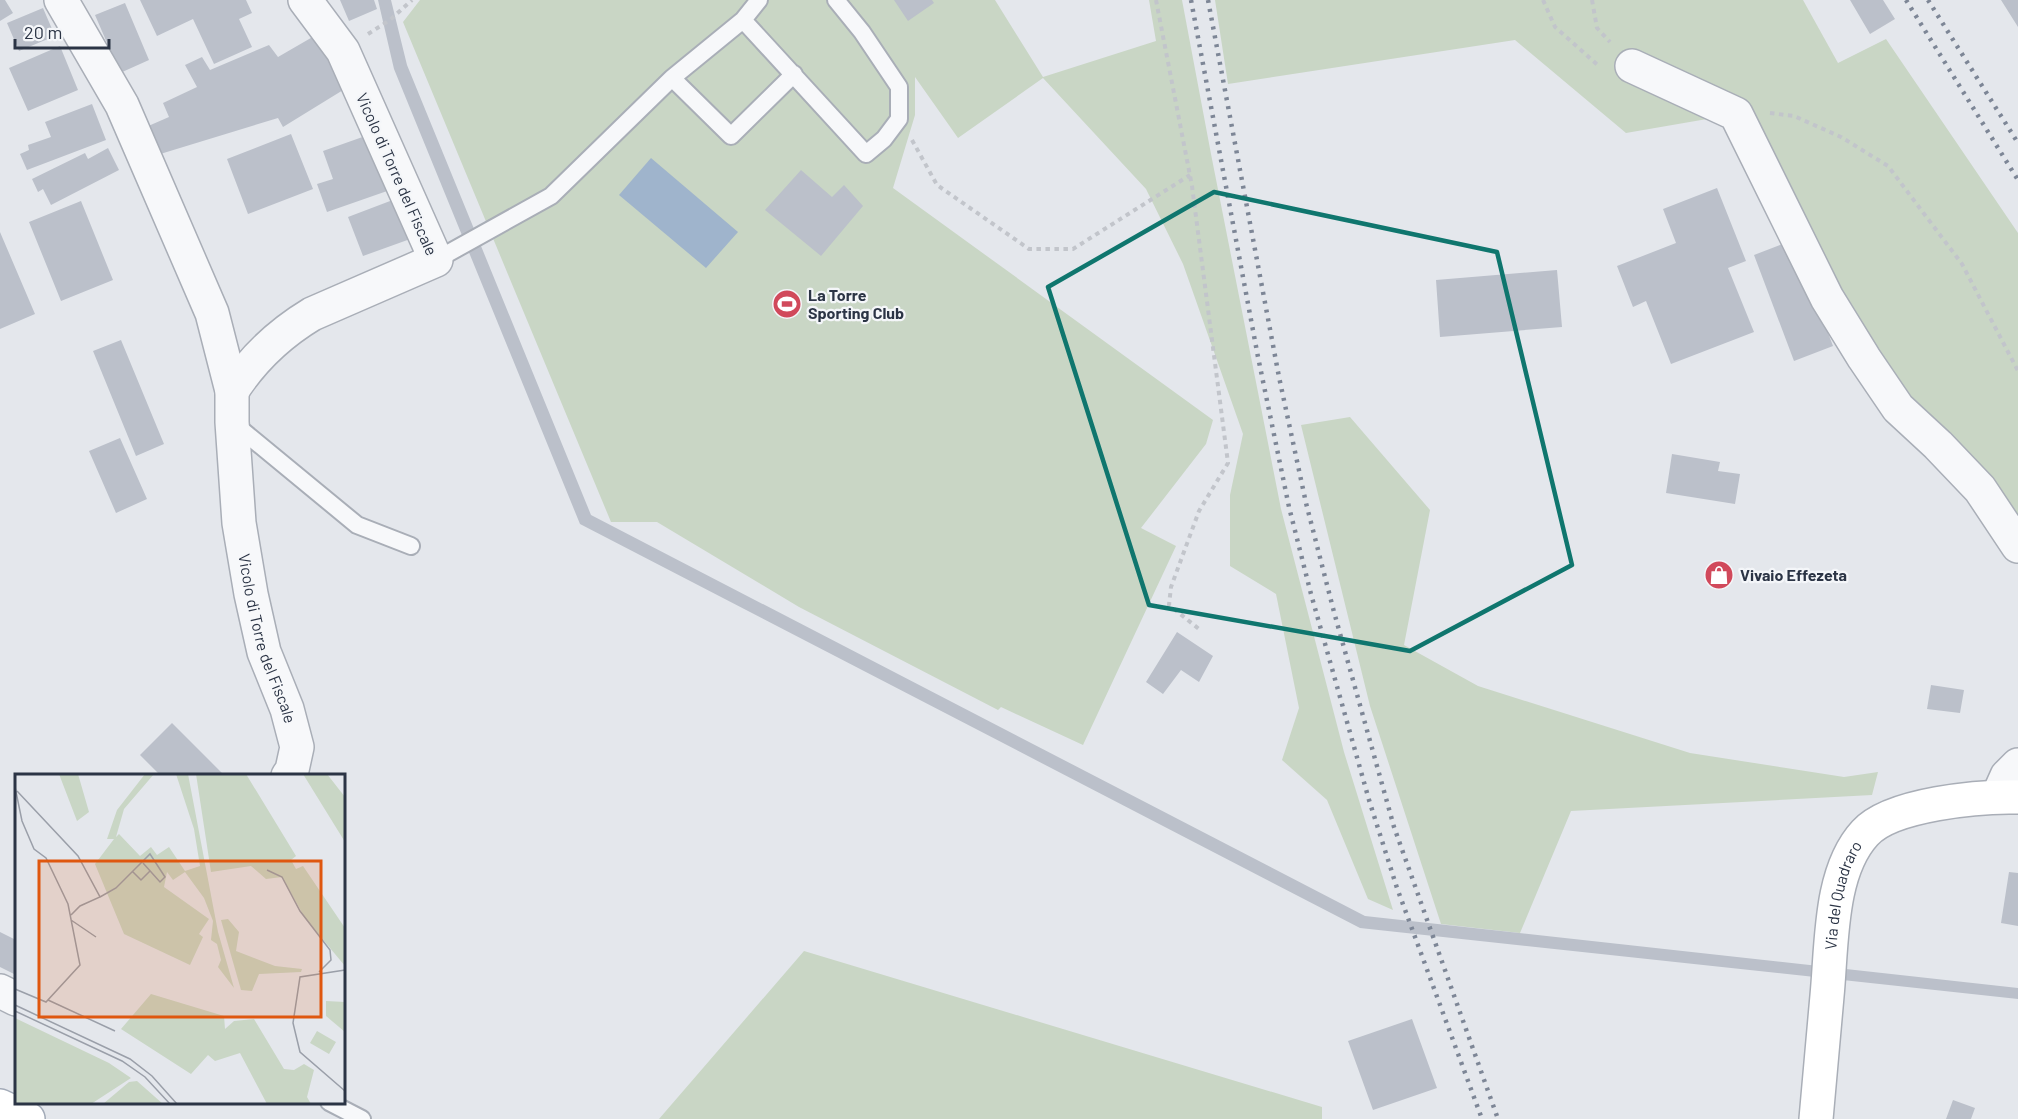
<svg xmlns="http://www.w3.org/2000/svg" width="2018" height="1119" viewBox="0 0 2018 1119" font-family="Barlow,sans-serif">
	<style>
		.green { fill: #c9d6c5 }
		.water { fill: #9fb4cc }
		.building { fill: #bbc0ca }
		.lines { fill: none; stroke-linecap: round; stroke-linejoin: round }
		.lane-casing { stroke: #a9aeb7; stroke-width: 20 }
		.street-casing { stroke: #a9aeb7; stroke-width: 36 }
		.secondary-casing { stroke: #a9aeb7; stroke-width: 36 }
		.primary-casing { stroke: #a3abb8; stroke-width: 36 }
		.path { stroke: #c2c5cb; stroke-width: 4; stroke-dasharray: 4.5 4.5; stroke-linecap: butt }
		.lane { stroke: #f7f8fa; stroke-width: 16 }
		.street { stroke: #f7f8fa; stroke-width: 33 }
		.secondary { stroke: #fff; stroke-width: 33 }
		.primary { stroke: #fff; stroke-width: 33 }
		.rail { stroke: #7d8696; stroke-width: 4.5; stroke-dasharray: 3 6; stroke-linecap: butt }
		.marked { fill: none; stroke: #0f766e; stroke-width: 4.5; stroke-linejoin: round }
		.labels { text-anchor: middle; stroke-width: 4.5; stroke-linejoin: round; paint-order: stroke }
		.street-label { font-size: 16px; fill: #2b3445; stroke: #f4f6f9 }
		.poi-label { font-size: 16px; font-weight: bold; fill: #2b3445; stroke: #f4f6f9; text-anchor: start }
		.inset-road { fill: none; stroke: #9a9fa9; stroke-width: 1.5 }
		.view { fill: #df570f; fill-opacity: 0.15; stroke: #df570f; stroke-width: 3 }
		.inset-edge { fill: none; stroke: #2b3445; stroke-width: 3 }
	</style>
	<rect width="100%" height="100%" fill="#e4e7ec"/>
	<!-- green -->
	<path class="green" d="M420,0H995L1043,77L1156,41L1149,0H1182L1211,154L1281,509L1344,752L1393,910L1368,899L1327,800L1282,760L1299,708L1276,594L1230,566V495L1243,434L1183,264L1146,189L1043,78L958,138L915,77V115L893,188L1213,420L1206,444L1141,528L1176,546L1083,745L1001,707L998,710L799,607L657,522H611L403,22Z
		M1215,0H1803L1838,63L1886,39L2018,233V559L1898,408L1736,114L1626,133L1515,40L1228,84Z
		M1350,417L1430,510L1404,645L1478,686L1690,753L1844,777L1878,772L1872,795L1571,811L1520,933L1441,924L1370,706L1301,425Z
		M804,951L1322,1107V1119H659Z"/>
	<!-- water -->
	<path class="water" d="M651,158L738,232L706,268L619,195Z"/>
	<!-- building -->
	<path class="building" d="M0,0H5L13,13L0,21Z
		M140,0H246L252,13L239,19L252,47L214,64L193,19L157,36Z
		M340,0H374L377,9L349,21Z
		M378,0H391L407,65L591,515L1365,916L2018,988V999L1360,928L580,524L394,69Z
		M894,0H932L934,3L908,21Z
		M1850,0H1883L1895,19L1870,34Z
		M2001,0H2018V27Z
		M125,3L149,60L120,73L95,15Z
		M43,8L55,36L19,51L7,23Z
		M316,35L348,87L283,127L278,118L157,155L146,127L169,117L163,103L197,87L185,65L202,57L210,70L269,45L278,57Z
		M60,46L78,90L28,111L9,68Z
		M92,104L106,140L27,170L20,154L29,150L28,145L51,137L45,122Z
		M291,134L313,189L248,214L227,159Z
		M371,134L390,190L327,212L317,184L333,179L323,151Z
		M108,148L119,170L51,205L43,189L38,192L32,179L85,153L88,159Z
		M801,170L832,197L844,185L863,206L821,256L765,210Z
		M1717,188L1746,261L1728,268L1754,332L1671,364L1646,301L1633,307L1617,266L1676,243L1663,209Z
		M398,198L413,238L363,256L348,217Z
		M81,201L113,280L61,301L29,222Z
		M0,232L35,314L0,329Z
		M1793,240L1833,346L1794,361L1754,255Z
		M1557,270L1562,327L1440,337L1436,280Z
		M121,340L164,444L136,456L93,351Z
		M120,438L147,499L116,513L89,451Z
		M1672,454L1720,462L1718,471L1740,474L1735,504L1666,493Z
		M1177,632L1213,656L1199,682L1181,670L1163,694L1146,682Z
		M1931,685L1964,690L1960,713L1927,709Z
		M172,723L225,776H161L140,755Z
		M2009,872L2018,873V926L2001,923Z
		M0,932L16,940V975L0,967Z
		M1412,1019L1437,1088L1373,1110L1348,1041Z
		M1953,1100L1975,1108L1971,1119H1946Z"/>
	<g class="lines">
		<!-- lane casing -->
		<g class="lane-casing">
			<path id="lane" d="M743,20L866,154L884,139L899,119V87L862,32L836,0
				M672,78L731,136L794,74
				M436,260L551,196L672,78L743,20L759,0
				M232,422L357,525L411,546
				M329,1102L362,1119"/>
		</g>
		<!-- street casing -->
		<g class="street-casing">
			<g id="street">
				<path id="s1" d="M61,0L122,105L212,313L232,391V422L239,523L251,594L264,652L287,709L297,747L292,770L288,776"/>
				<path d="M1632,66L1736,114L1827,298L1864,358L1898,408L1938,445L1980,489L2018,546"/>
				<path d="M232,391C253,358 279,334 312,314L436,260L343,51L305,0"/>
				<path d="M1998,796L2007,776L2018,765"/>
				<path d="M0,991L16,999"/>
			</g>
		</g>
		<!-- secondary casing -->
		<g class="secondary-casing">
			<g id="secondary">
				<path id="s2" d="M1816,1119C1820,1078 1823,1037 1827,996C1832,945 1829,872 1865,833C1891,804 1980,796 2018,797"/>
			</g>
		</g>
		<!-- primary casing -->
		<g class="primary-casing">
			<path id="primary" d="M0,1106L28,1119"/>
		</g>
		<!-- path -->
		<path class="path" d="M1156,0L1192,186L1228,463L1199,511L1171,587L1169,605L1199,629
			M1543,0L1555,27L1600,67
			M1592,0L1597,28L1610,42
			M368,34L390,20L412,0
			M1770,113L1794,116L1841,137L1888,166L1962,264L2018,371
			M912,140L937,185L1029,249H1073L1190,175"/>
		<!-- lane -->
		<use href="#lane" class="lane"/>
		<!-- street -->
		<use href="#street" class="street"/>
		<!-- secondary -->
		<use href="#secondary" class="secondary"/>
		<!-- primary -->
		<use href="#primary" class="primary"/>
		<!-- rail -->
		<path class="rail" d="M1191,0L1258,357L1289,507L1311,594L1369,800L1397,888L1482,1119
			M1208,0L1279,377L1306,503L1334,612L1394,827L1498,1119
			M1906,0L2018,180
			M1928,0L2018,143"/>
	</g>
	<!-- marked area -->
	<path class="marked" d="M1214,192L1497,252L1572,565L1410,651L1149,605L1048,287Z"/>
	<!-- icons -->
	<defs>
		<g id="stadium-disc" transform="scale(1.5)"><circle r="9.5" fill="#d1495b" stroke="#f4f6f9"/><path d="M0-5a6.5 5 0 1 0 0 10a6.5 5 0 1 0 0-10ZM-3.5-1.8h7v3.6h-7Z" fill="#fff"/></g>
		<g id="shop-disc" transform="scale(1.5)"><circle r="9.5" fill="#d1495b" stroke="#f4f6f9"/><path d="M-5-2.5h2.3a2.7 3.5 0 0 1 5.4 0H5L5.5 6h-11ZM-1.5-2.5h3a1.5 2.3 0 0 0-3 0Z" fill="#fff"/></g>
	</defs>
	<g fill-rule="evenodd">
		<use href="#stadium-disc" x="787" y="304"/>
		<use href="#shop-disc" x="1719" y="575"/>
	</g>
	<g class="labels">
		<!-- street labels -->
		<g class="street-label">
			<text transform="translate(397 174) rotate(66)" y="6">Vicolo di Torre del Fiscale</text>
			<text dy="6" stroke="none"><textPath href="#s1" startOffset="680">Vicolo di Torre del Fiscale</textPath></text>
			<text dy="6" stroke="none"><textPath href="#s2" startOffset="226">Via del Quadraro</textPath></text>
		</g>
		<!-- poi labels -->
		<g class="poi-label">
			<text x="808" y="301">La Torre<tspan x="808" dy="18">Sporting Club</tspan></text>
			<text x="1740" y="581">Vivaio Effezeta</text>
		</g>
	</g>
	<!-- overview -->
	<g transform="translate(15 774)">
		<rect width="330" height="330" fill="#e4e7ec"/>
		<path d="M44,0H63L74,38L62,47ZM130,0H139L109,35L101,63L104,60L125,82L136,73L142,81L154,73L170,97L185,92L179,55L161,0H173L203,158L219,214L203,193L206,186L202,170L196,166L198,147L189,124L170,98L158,106L152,98L149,113L194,145L184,160L188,163L175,191L109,160L80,90L99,65H92L102,36ZM181,0H231L281,82L276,86L281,95L288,92L330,154V192L290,144L267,103L251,105L236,92L196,98ZM288,0H312L330,23V68ZM213,145L224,158L221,177L260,192L287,195L286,198L244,200L237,217L226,216L206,146ZM136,220L209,242L210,255L219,247L239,245L269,295L279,296L289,290L299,296L292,323L296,330H252L225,279L200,287L193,281L176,300L106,255ZM311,227L330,228V258L311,242ZM0,244L94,289L116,304L76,330H0ZM302,257L321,268L314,280L295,269ZM122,307L148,330H88L114,308Z" fill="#c9d6c5"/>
		<path class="inset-road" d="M0,13L7,47L19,75L31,84L53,130L65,191L31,228L0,215M2,17L63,82L85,123L65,132L56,141M252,96L267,103L285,137L315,176L316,186L304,198M118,98L126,106L135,97M85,123L101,114L135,80L150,103L145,108L128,89M56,146L81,163M330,196L285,203L278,249L285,278L330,317M33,226L100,257M0,231L115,285L137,302L162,330M0,237L107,287L130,303L155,330"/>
		<path class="view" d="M24,87H306V243H24Z"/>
		<rect width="330" height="330" class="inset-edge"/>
	</g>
	<!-- scale -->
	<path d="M15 39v9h94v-9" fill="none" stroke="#2b3445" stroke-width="3"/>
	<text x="24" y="39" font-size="18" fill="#2b3445" stroke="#f4f6f9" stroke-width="4.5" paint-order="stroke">20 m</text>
</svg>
